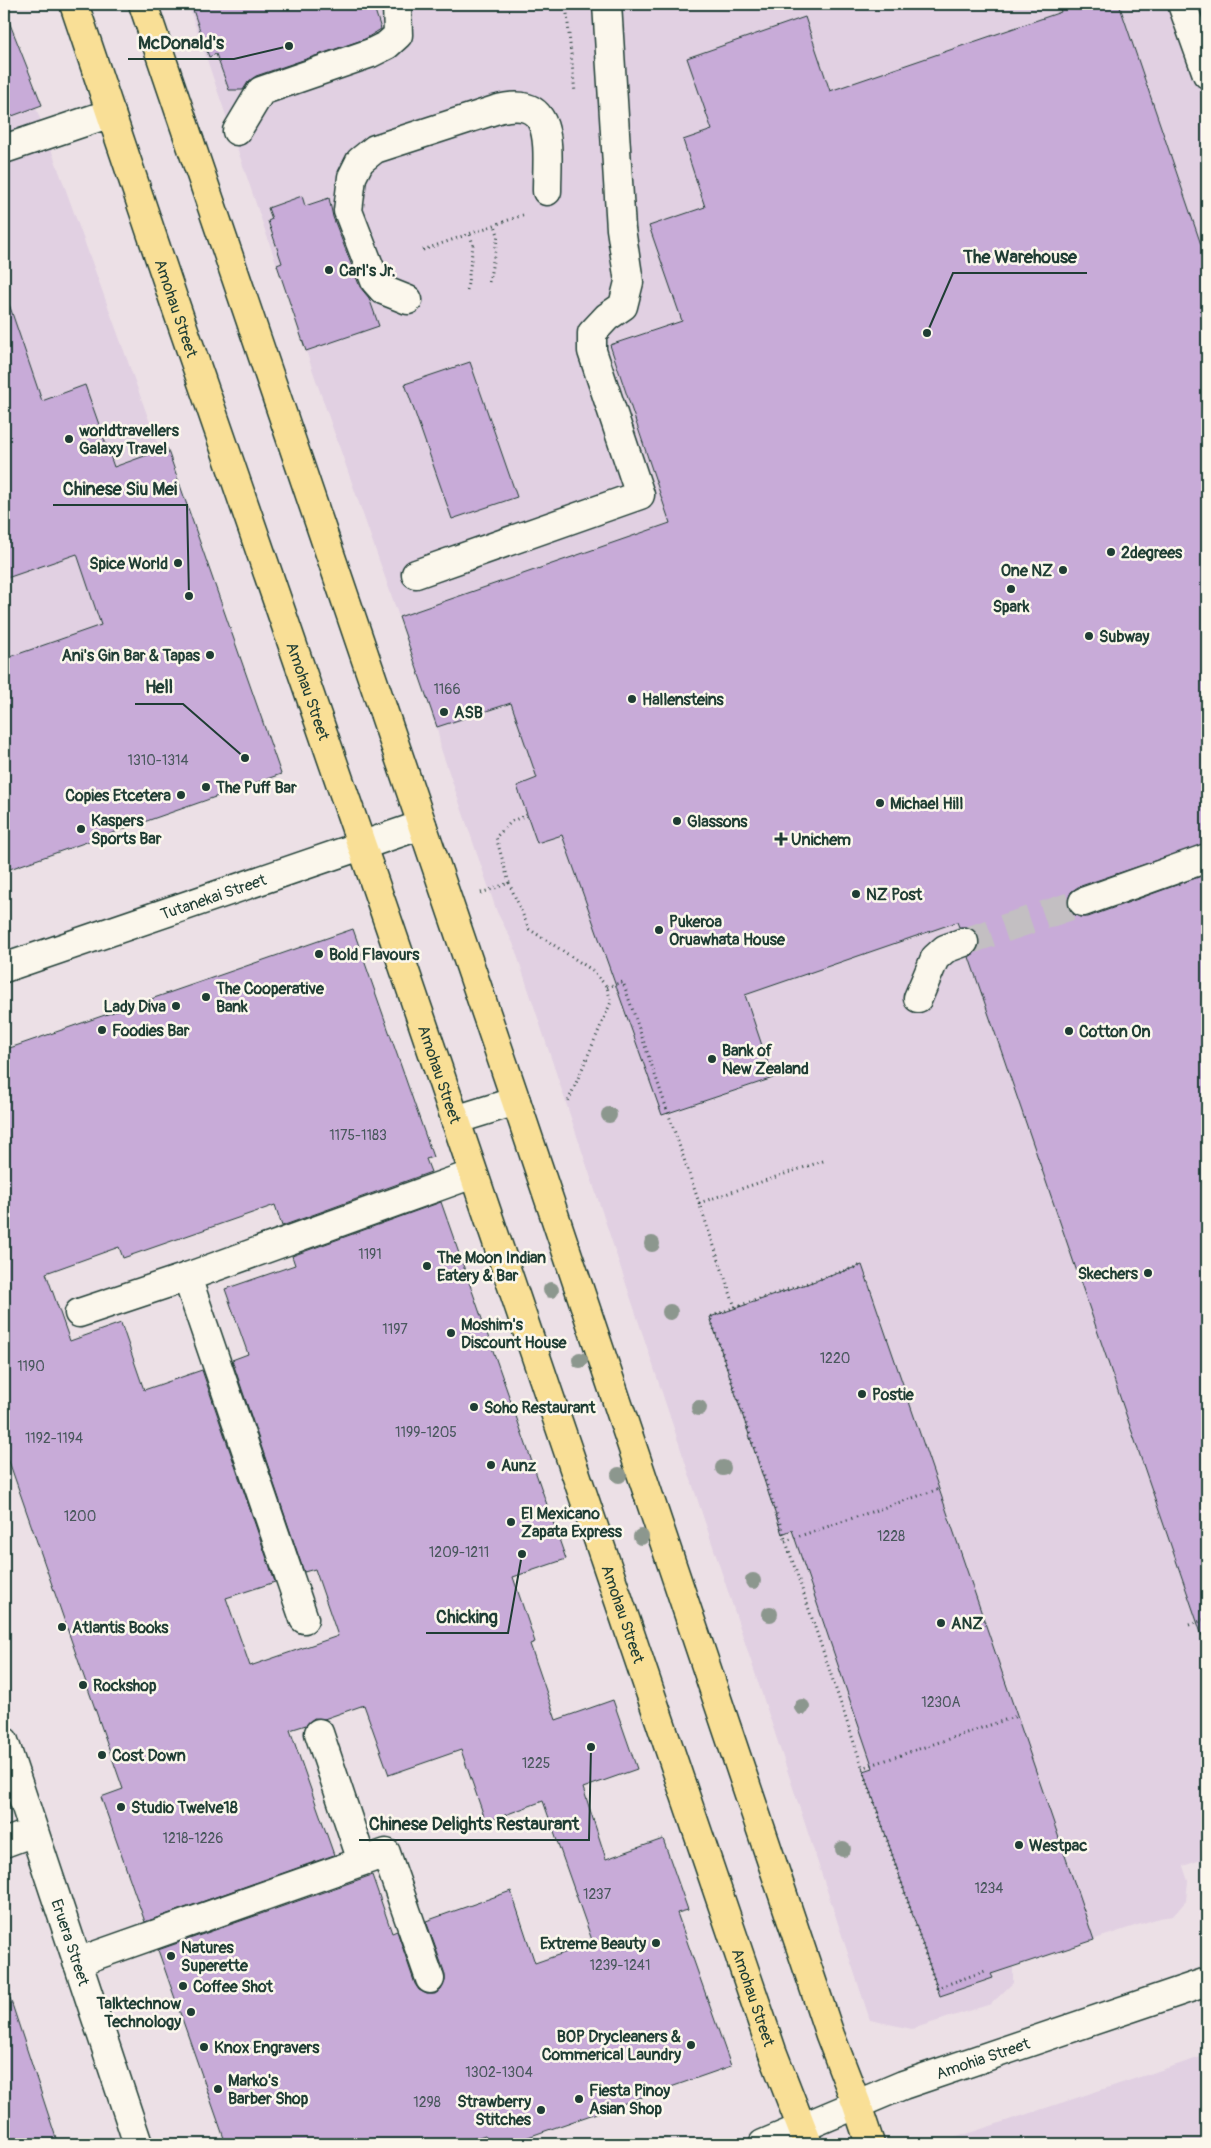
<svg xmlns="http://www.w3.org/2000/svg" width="1211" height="2148" viewBox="0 0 1211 2148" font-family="Pangolin,sans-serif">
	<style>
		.built { fill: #e1d0e2 }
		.building { fill: #c8abd8; stroke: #1f3d34 }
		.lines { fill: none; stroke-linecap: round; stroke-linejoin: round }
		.minor-tunnel { stroke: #c3bfc2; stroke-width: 28; stroke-dasharray: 28 14; stroke-linecap: butt }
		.minor-casing { stroke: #1f3d34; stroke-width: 31 }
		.major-casing { stroke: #1f3d34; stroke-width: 31 }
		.path { stroke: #1f3d34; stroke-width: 3; stroke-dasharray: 1 4; stroke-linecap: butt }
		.minor { stroke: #fbf7ec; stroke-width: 28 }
		.major { stroke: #f9df96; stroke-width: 28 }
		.tree { fill: #8c978e }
		.poi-dot { fill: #1f3d34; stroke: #fbf7ec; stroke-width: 2 }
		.labels { text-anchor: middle; stroke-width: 5; stroke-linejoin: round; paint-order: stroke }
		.number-label { font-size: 14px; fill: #49585d }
		.poi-label { font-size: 16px; font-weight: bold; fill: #1f3d34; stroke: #fbf7ec; text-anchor: start }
		.street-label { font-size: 16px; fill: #1f3d34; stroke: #fbf7ec }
		.leader { fill: none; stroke: #1f3d34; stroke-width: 2 }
		.callout-dot { fill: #1f3d34; stroke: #fbf7ec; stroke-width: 2 }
		.callout-label { font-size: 18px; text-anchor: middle; font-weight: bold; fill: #1f3d34; stroke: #fbf7ec; stroke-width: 5; stroke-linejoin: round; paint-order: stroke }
	</style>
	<rect width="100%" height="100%" fill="#ece0e6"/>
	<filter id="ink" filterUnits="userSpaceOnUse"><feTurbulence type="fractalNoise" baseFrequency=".02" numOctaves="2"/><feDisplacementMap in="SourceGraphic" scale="10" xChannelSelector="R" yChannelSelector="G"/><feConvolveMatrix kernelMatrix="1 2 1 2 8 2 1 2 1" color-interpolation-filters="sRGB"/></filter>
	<g filter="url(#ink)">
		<!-- built -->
		<path class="built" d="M188,4H1207V1858L1183,1866L1188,1881L1186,1901L1173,1916L1159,1918L1013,1966V1983L991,2004L912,2029L870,2020L513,943L497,912L441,749L437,727L399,617L319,389Z
			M4,19L277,774L4,865Z
			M1207,2055V2144H945L951,2139Z"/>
		<!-- building -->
		<path class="building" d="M191,4H373L381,29L365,39L256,76L248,82L243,90H229L216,54L209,57Z
			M1058,4H1119L1207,262V843L1078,887L1071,892L1068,900V907L1073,914L1080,917H1088L1207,874V1636H1202L969,957L976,952L979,945V937L974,930L967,927H959L957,922L745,995L773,1078L662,1115L562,835L537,843L517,786L537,778L511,703L437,727L399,617L670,523L610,345L682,321L649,226L705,207L683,140L712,130L687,58L805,17L830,91L1061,12Z
			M4,14H6L42,105L4,119Z
			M302,196L305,206L329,198L333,217L360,287L369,298L379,326L306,351L277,265L282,263L268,221L272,219L268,208Z
			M9,304L42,401L85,385L114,467L167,448L281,774L4,871V659L101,625L77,554L4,579V305Z
			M470,362L517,497L452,519L405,384Z
			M353,929L433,1157L426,1159L431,1172L282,1226L275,1205L123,1258L119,1247L46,1273L70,1341L121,1323L144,1390L202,1370L275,1582L226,1598L250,1666L338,1636L315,1569L304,1572L232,1360L248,1354L225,1289L295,1265L292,1256L441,1202L566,1559L513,1577L535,1642L530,1644L556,1720L613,1700L637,1769L583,1788L606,1859L663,1839L688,1910L677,1913L731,2066L508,2144H489L485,2135L457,2144H226L158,1950L372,1875L392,1933L397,1931L415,1984L419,1990L427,1994H435L441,1990L445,1981V1974L426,1921L511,1891L535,1963L593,1943L543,1801L486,1822L461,1750L389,1775L364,1705L324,1719L314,1718L306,1725L290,1730L334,1855L145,1922L101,1797L123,1789L4,1447V1050Z
			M862,1265L1094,1940L991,1974L993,1978L940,1996L864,1771L873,1768L792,1530L782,1534L710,1317Z
			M4,1998H10L58,2144H4Z"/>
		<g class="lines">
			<!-- minor-tunnel -->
			<path class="minor-tunnel" d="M964,942L1083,902"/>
			<!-- minor casing -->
			<g class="minor-casing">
				<g id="minor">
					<path d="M1182,4L1207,74"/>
					<path d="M237,131L261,91L371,53L387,45L398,35L397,4"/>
					<path d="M4,149L111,113"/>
					<path d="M408,300L383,290L375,281L348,211L352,177L360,161L375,149L495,110C557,92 547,149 547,191"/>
					<path d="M416,574L640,495L592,351V333L607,317L623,306L629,282L621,229L607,4"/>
					<path d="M1083,902L1207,858"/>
					<path id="s1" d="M4,968L422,825"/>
					<path d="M918,998L935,958L945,949L964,942"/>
					<path d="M455,1120L516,1101"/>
					<path d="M79,1313L187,1277"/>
					<path d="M304,1619L187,1277L473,1174"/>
					<path d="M319,1733L362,1861"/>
					<path id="s2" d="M4,1741L138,2144"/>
					<path d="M4,1843L34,1832"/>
					<path d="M77,1962L386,1853L430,1979"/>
					<path id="s3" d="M763,2144L903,2085L1207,1982"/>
				</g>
			</g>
			<!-- major casing -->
			<g class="major-casing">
				<g id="major">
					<path id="s4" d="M74,4L175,304L394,939L772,2051L808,2144"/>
					<path d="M143,4L516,1101L830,2035L857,2105L870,2144"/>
				</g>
			</g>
			<!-- path -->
			<path class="path" d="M566,4L575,93
				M423,250L523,215
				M489,282L498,235L495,225
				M467,290L473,245L470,234
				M509,883L529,929L592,970L607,987L611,1002L567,1104
				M481,893L509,883L496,837L512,821L527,815
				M607,987L623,982L735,1307L710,1317L937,1988L988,1970
				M699,1203L826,1160
				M735,1307L862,1265
				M785,1541L939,1489
				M1189,1625L1207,1619
				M862,1768L1017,1716"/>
			<!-- minor -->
			<use href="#minor" class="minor"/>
			<!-- major -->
			<use href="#major" class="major"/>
		</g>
		<!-- trees -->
		<g class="tree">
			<circle cx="609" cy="1115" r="8"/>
			<circle cx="652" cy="1244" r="8"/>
			<circle cx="551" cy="1290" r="8"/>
			<circle cx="670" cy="1312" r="8"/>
			<circle cx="580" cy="1360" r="8"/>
			<circle cx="699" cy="1408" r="8"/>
			<circle cx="723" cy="1468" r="8"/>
			<circle cx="619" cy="1475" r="8"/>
			<circle cx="641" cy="1537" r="8"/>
			<circle cx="753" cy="1581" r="8"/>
			<circle cx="770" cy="1614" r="8"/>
			<circle cx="802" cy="1707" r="8"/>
			<circle cx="843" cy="1849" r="8"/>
		</g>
	</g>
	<!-- markers -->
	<g class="poi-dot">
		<circle cx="329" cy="270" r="5"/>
		<circle cx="69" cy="439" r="5"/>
		<circle cx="1111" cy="552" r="5"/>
		<circle cx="178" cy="563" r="5"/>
		<circle cx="1063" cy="570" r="5"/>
		<circle cx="1011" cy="589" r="5"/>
		<circle cx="1089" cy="636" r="5"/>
		<circle cx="210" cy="655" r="5"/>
		<circle cx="632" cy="699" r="5"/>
		<circle cx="444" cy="712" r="5"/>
		<circle cx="206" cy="787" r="5"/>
		<circle cx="181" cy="795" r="5"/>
		<circle cx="880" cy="803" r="5"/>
		<circle cx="677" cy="821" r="5"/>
		<circle cx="81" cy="829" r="5"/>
		<path d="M778.5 831.5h5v5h5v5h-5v5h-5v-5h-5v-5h5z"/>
		<circle cx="856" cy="894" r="5"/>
		<circle cx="659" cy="930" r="5"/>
		<circle cx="319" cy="954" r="5"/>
		<circle cx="206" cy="997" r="5"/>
		<circle cx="176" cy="1006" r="5"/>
		<circle cx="102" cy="1030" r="5"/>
		<circle cx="1069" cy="1031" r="5"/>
		<circle cx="712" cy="1059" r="5"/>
		<circle cx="427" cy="1266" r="5"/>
		<circle cx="1148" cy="1273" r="5"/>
		<circle cx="451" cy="1333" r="5"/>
		<circle cx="862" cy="1394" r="5"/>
		<circle cx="474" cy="1407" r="5"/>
		<circle cx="491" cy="1465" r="5"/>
		<circle cx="511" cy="1522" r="5"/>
		<circle cx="941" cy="1623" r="5"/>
		<circle cx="62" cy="1627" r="5"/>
		<circle cx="83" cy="1685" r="5"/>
		<circle cx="102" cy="1755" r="5"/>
		<circle cx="121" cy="1807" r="5"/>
		<circle cx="1019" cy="1845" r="5"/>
		<circle cx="656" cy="1943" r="5"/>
		<circle cx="171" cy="1956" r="5"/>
		<circle cx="183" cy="1986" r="5"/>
		<circle cx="191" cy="2012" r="5"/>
		<circle cx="691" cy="2045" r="5"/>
		<circle cx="204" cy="2047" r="5"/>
		<circle cx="218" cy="2089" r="5"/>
		<circle cx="579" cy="2099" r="5"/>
		<circle cx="541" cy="2110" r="5"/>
	</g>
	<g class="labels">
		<!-- number labels -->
		<g class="number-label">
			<text x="447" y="694">1166</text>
			<text x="158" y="765">1310-1314</text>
			<text x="358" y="1140">1175-1183</text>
			<text x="370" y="1259">1191</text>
			<text x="395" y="1334">1197</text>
			<text x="835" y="1363">1220</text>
			<text x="31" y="1371">1190</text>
			<text x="426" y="1437">1199-1205</text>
			<text x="54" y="1443">1192-1194</text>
			<text x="80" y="1521">1200</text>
			<text x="891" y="1541">1228</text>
			<text x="459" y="1557">1209-1211</text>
			<text x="941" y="1707">1230A</text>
			<text x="536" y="1768">1225</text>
			<text x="193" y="1843">1218-1226</text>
			<text x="989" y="1893">1234</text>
			<text x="597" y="1899">1237</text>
			<text x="620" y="1970">1239-1241</text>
			<text x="499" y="2077">1302-1304</text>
			<text x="427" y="2107">1298</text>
		</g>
		<!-- poi labels -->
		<g class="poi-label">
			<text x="339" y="276">Carl's Jr.</text>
			<text x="79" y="436">worldtravellers<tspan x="79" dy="18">Galaxy Travel</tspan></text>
			<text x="1121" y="558">2degrees</text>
			<text x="168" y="569" text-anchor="end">Spice World</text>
			<text x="1053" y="576" text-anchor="end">One NZ</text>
			<text x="1011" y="612" text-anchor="middle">Spark</text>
			<text x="1099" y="642">Subway</text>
			<text x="200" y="661" text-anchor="end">Ani's Gin Bar &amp; Tapas</text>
			<text x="642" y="705">Hallensteins</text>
			<text x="454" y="718">ASB</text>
			<text x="216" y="793">The Puff Bar</text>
			<text x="171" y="801" text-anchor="end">Copies Etcetera</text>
			<text x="890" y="809">Michael Hill</text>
			<text x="91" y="826">Kaspers<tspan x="91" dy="18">Sports Bar</tspan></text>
			<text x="687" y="827">Glassons</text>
			<text x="791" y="845">Unichem</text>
			<text x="866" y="900">NZ Post</text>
			<text x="669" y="927">Pukeroa<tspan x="669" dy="18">Oruawhata House</tspan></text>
			<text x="329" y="960">Bold Flavours</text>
			<text x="216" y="994">The Cooperative<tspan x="216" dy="18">Bank</tspan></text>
			<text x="166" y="1012" text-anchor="end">Lady Diva</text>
			<text x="112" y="1036">Foodies Bar</text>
			<text x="1079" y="1037">Cotton On</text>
			<text x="722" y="1056">Bank of<tspan x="722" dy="18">New Zealand</tspan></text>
			<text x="437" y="1263">The Moon Indian<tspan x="437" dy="18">Eatery &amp; Bar</tspan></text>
			<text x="1138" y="1279" text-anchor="end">Skechers</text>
			<text x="461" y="1330">Moshim's<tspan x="461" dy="18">Discount House</tspan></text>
			<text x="872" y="1400">Postie</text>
			<text x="484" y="1413">Soho Restaurant</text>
			<text x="501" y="1471">Aunz</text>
			<text x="521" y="1519">El Mexicano<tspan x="521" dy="18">Zapata Express</tspan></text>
			<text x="951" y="1629">ANZ</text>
			<text x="72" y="1633">Atlantis Books</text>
			<text x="93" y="1691">Rockshop</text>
			<text x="112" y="1761">Cost Down</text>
			<text x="131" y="1813">Studio Twelve18</text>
			<text x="1029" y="1851">Westpac</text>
			<text x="646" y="1949" text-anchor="end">Extreme Beauty</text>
			<text x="181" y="1953">Natures<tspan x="181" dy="18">Superette</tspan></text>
			<text x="193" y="1992">Coffee Shot</text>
			<text x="181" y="2009" text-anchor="end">Talktechnow<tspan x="181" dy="18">Technology</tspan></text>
			<text x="681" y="2042" text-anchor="end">BOP Drycleaners &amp;<tspan x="681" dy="18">Commerical Laundry</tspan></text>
			<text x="214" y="2053">Knox Engravers</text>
			<text x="228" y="2086">Marko's<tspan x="228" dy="18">Barber Shop</tspan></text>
			<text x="589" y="2096">Fiesta Pinoy<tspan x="589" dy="18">Asian Shop</tspan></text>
			<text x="531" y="2107" text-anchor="end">Strawberry<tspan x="531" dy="18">Stitches</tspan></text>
		</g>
		<!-- street labels -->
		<g class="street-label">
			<text dy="6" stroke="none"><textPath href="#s4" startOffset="321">Amohau Street</textPath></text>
			<text dy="6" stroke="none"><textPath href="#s4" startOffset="726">Amohau Street</textPath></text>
			<text dy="6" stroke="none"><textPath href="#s1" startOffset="221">Tutanekai Street</textPath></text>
			<text dy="6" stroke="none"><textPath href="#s4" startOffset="1131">Amohau Street</textPath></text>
			<text dy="6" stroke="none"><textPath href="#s4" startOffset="1701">Amohau Street</textPath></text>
			<text dy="6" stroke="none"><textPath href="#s2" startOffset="212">Eruera Street</textPath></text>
			<text dy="6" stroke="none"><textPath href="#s4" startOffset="2106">Amohau Street</textPath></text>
			<text dy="6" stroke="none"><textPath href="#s3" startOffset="236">Amohia Street</textPath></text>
		</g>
	</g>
	<!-- callouts -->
	<path class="leader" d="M289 46L234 59H128M927 333L953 273H1087M189 596L187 505H53M245 758L183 704H135M522 1554L508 1633H426M591 1747L589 1840H359"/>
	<g class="callout-dot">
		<circle cx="289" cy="46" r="5"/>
		<circle cx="927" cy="333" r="5"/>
		<circle cx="189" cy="596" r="5"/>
		<circle cx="245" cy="758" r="5"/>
		<circle cx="522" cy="1554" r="5"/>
		<circle cx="591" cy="1747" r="5"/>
	</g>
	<g class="callout-label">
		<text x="181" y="49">McDonald's</text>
		<text x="1020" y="263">The Warehouse</text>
		<text x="120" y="495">Chinese Siu Mei</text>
		<text x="159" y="693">Hell</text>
		<text x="467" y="1623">Chicking</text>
		<text x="474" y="1830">Chinese Delights Restaurant</text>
	</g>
	<!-- margin -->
	<rect width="1211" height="2148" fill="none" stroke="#fbf7ec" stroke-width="20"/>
	<rect x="10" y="10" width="1191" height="2128" fill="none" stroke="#1f3d34" stroke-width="2" filter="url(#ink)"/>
</svg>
